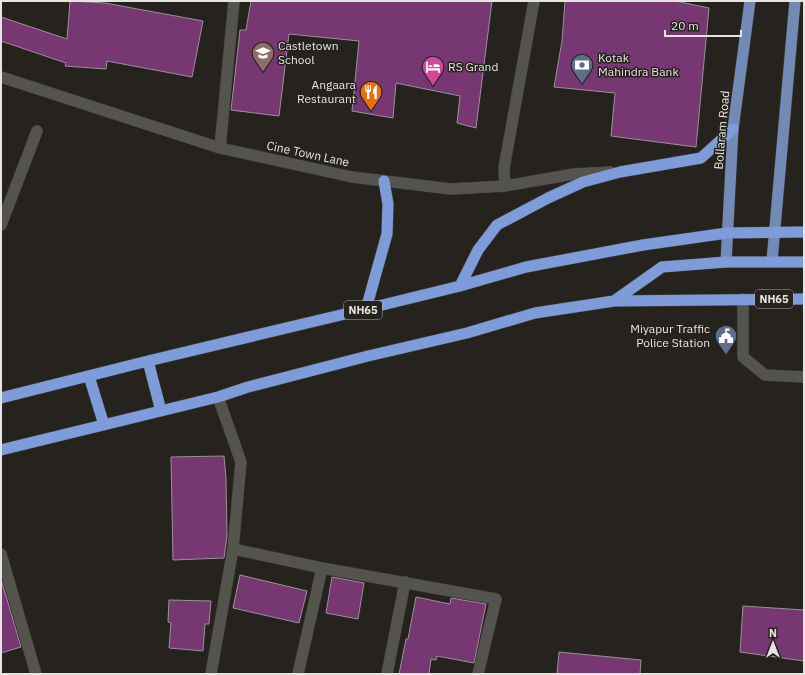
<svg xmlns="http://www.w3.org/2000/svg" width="805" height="675" viewBox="0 0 805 675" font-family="'IBM Plex Sans',sans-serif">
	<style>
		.building { fill: #773773; stroke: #989398 }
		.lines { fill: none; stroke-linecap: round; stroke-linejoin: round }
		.minor-casing { stroke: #43413c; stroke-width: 12 }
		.tertiary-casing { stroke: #43413c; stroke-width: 12 }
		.primary-casing { stroke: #43413c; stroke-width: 12 }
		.trunk-casing { stroke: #43413c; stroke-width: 12 }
		.minor { stroke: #55534d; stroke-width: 11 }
		.tertiary { stroke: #55534d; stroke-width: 11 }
		.primary { stroke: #748ab6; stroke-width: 11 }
		.trunk { stroke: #7e9cd9; stroke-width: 11 }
		.labels { text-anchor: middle; stroke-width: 3; stroke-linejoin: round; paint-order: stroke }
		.shield { fill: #26231f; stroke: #acaaa7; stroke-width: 1 }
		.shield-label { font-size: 11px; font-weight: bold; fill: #e6e4e1 }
		.poi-label { font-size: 12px; fill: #e6e4e1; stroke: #26231f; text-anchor: start }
		.street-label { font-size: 12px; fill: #e6e4e1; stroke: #26231f }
	</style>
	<rect width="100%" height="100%" fill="#26231f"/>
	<!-- building -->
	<path class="building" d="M70,1L105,3L203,21L192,77L107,61L106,69L65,66L66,63L1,41V17L67,39Z
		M251,1H492L476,128L457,123L460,96L396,83L393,118L352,111L359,41L289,34L279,116L231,110L240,30H246Z
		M565,1H675L709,8L696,147L611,136L615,93L554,87L562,41Z
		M224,456L226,479L227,536L224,558L173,560L171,457Z
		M240,575L307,591L299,623L233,608Z
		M332,577L364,583L358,619L326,613Z
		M1,579L21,647L1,653Z
		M416,597L450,604L451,598L486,604L474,663L437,656L436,660L431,659L429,674H399L406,639H408Z
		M169,600L211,601L209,624H205L203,651L169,648L171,623L168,622Z
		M743,606L804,610V661L740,652Z
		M559,652L641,660L640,674H557Z"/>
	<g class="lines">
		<!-- minor casing -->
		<g class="minor-casing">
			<path id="minor" d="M220,148L234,1
				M505,186L504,168L534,1
				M1,225L37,131
				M743,299V357L765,375L804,377
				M233,549L322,568L496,599L478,674
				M1,554L36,674
				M211,674L233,549L241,462L218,397
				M298,674L322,568
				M387,674L405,582"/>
		</g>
		<!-- tertiary casing -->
		<g class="tertiary-casing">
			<path id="tertiary" d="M1,77L220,148L352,177L451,189L505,186L574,174L610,172"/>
		</g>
		<!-- primary casing -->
		<g class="primary-casing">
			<path id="primary" d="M772,261L795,1
				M726,262L733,129L750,1"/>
		</g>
		<!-- trunk casing -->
		<g class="trunk-casing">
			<path id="trunk" d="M460,286L478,250L497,225L548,198L583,182L620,172L701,158L733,129
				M614,301L662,267L726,262H804
				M366,309L387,234L388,204L384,181
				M148,361L161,411
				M89,376L104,425
				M1,398L148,361L366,309L460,286L526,267L643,245L727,233L804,232
				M1,450L218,397L248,387L368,356L467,333L535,313L614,301L804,299"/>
		</g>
		<!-- minor -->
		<use href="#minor" class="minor"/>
		<!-- tertiary -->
		<use href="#tertiary" class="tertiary"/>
		<!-- primary -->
		<use href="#primary" class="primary"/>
		<!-- trunk -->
		<use href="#trunk" class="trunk"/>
	</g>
	<!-- icons -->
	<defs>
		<g id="school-pin" transform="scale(1.15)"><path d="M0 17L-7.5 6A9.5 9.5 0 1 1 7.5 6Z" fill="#8d6e63" stroke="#26231f"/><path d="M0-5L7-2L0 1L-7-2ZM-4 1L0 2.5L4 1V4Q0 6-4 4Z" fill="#fff"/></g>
		<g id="bank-pin" transform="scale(1.15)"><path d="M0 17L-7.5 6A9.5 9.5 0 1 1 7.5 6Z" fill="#5c6f8a" stroke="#26231f"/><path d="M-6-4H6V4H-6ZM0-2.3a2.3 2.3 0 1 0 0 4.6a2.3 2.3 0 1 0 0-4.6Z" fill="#fff"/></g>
		<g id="hotel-pin" transform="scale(1.15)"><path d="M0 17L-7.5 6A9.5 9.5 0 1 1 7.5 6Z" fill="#d1479c" stroke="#26231f"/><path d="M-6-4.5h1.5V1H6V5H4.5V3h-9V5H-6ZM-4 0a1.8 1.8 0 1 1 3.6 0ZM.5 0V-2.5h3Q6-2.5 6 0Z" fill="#fff"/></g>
		<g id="restaurant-pin" transform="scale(1.15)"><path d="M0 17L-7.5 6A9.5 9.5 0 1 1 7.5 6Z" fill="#e8710a" stroke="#26231f"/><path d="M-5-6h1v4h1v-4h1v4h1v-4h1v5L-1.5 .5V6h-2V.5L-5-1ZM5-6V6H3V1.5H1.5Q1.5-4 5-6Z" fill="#fff"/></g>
		<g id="civic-pin" transform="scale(1.15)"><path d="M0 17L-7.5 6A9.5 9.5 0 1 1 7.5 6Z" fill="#5c6f8a" stroke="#26231f"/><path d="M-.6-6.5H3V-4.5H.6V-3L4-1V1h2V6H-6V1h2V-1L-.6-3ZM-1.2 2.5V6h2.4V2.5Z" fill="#fff"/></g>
	</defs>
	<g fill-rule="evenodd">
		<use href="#school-pin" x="263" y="53"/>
		<use href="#bank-pin" x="582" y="65"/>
		<use href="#hotel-pin" x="433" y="67"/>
		<use href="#restaurant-pin" x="371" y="92"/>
		<use href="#civic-pin" x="726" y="336"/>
	</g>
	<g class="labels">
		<!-- shield labels -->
		<g class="shield">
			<rect x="755" y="290" width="38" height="18" rx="3"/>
			<rect x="344" y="301" width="38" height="18" rx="3"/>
		</g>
		<g class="shield-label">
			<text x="774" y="303">NH65</text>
			<text x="363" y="314">NH65</text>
		</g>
		<!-- poi labels -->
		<g class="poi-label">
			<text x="278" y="50">Castletown<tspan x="278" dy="14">School</tspan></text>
			<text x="598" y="62">Kotak<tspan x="598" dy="14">Mahindra Bank</tspan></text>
			<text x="448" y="71">RS Grand</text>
			<text x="356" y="89" text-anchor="end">Angaara<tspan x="356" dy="14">Restaurant</tspan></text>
			<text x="710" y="333" text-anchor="end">Miyapur Traffic<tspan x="710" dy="14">Police Station</tspan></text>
		</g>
		<!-- street labels -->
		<g class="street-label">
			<text transform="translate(722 130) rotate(-85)" y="4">Bollaram Road</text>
			<text transform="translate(308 154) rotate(12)" y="4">Cine Town Lane</text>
		</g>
	</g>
	<!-- border -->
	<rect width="805" height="675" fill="none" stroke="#e6e4e1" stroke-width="4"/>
	<!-- north arrow -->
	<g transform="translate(773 643)" stroke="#26231f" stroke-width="3" paint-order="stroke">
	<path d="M0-3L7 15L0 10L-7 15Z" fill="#e6e4e1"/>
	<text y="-6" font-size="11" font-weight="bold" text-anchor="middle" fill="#e6e4e1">N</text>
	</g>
	<!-- scale -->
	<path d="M665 30v6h76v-6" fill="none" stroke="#e6e4e1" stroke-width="2"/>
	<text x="671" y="30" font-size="12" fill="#e6e4e1" stroke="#26231f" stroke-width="3" paint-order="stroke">20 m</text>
</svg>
